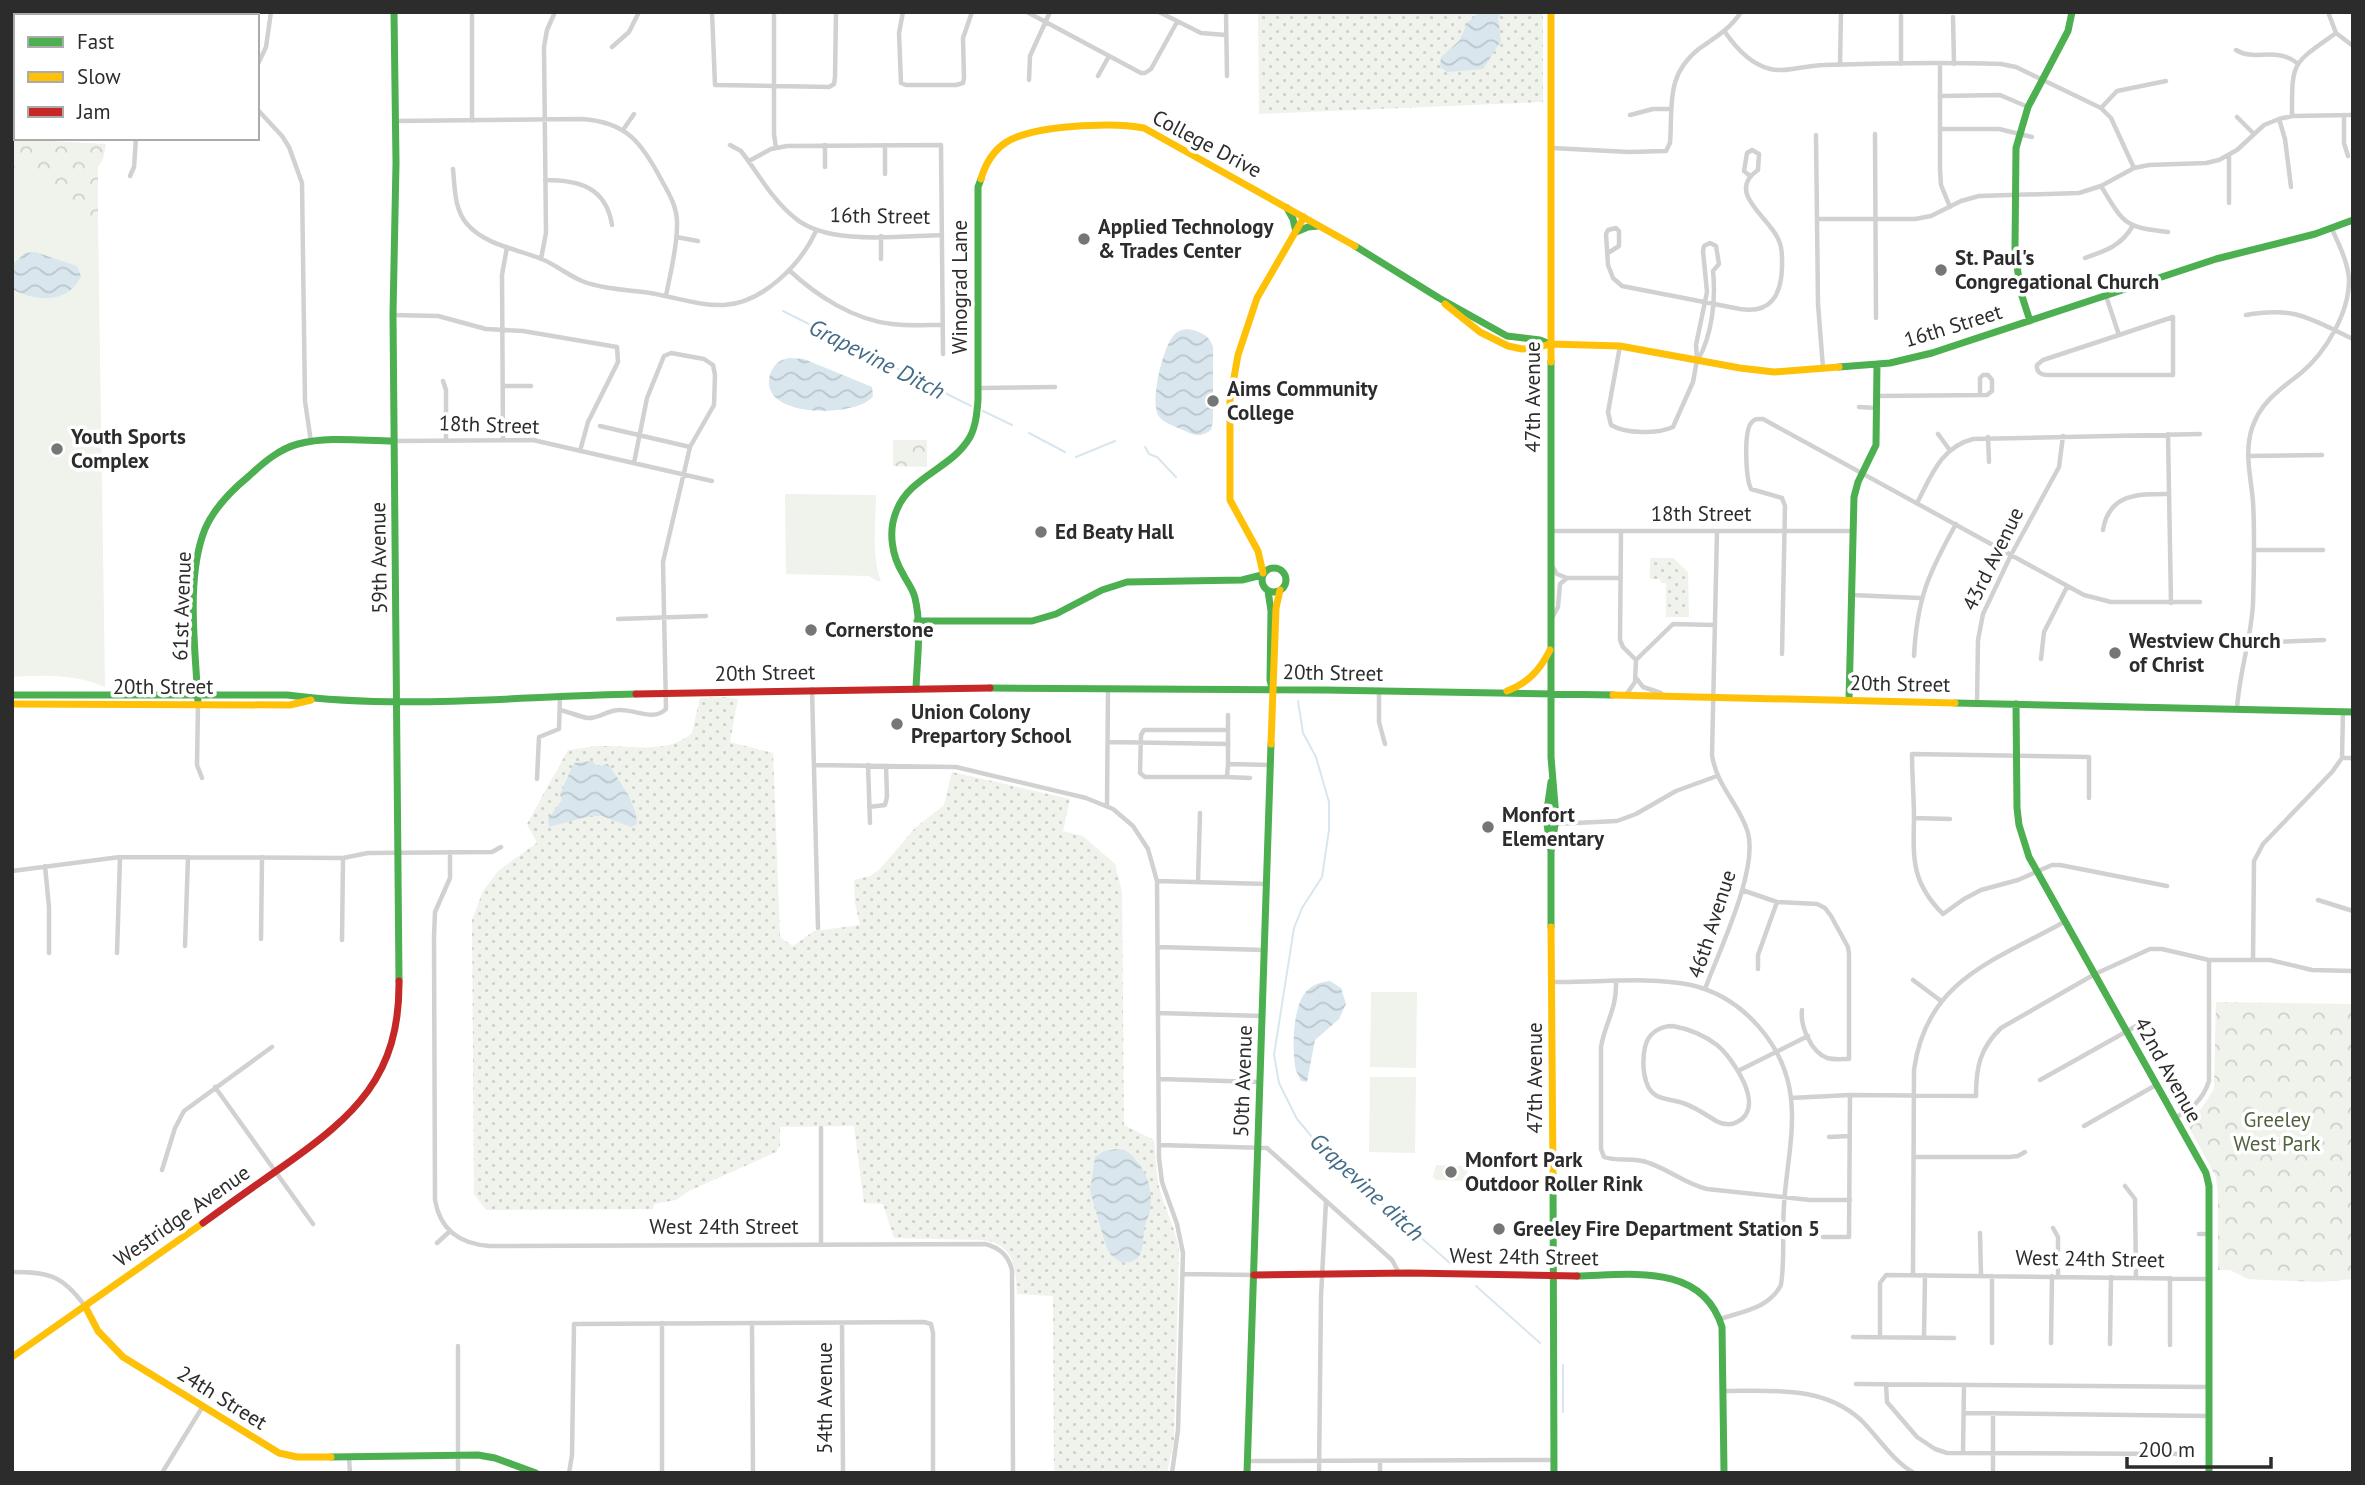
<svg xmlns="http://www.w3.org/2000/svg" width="2365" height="1485" viewBox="0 0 2365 1485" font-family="'PT Sans',sans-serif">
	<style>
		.grass { fill: url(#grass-dots) }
		.forest { fill: url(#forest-crowns) }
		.garden { fill: #eff3eb }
		.water { fill: url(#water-waves) }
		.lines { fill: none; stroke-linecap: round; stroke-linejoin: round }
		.stream { stroke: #d9e6ee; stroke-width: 2 }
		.street { stroke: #d1d1d1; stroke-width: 4.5 }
		.fast { stroke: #4caf50; stroke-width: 7 }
		.slow { stroke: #ffc107; stroke-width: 7 }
		.jam { stroke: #c62828; stroke-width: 7 }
		.poi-dot { fill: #767676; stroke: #fff; stroke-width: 2.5 }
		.labels { text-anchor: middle; stroke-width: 7; stroke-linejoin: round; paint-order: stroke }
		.street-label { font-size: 21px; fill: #2c2c2c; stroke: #fff }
		.poi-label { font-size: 21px; font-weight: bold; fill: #2c2c2c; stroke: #fff; text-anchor: start }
		.park-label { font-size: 21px; fill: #50633e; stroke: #fff }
		.water-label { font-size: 23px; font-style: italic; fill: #436c86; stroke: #fff }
	</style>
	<defs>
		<pattern id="grass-dots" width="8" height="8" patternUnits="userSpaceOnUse" patternTransform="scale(1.75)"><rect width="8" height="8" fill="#eff3eb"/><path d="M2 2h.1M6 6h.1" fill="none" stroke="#cdd0ca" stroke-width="1.8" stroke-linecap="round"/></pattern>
		<pattern id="forest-crowns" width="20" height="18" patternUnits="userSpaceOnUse" patternTransform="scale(1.75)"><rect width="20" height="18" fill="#eff3eb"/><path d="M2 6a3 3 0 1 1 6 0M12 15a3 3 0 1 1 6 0" fill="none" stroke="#cdd0ca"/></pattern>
		<pattern id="water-waves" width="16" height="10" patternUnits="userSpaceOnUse" patternTransform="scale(1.75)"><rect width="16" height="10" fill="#d9e6ee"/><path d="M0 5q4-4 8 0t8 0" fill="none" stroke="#bac5cc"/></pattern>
	</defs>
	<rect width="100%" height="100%" fill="#fff"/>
	<!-- grass -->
	<path class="grass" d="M1258,12H1543V102L1259,114Z
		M1650,558H1673L1688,572L1689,617H1666V583H1661L1660,579H1650Z
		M723,697L738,699L730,742L773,753L780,935L781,938L793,946L814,931L860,925L855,903L854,880L870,876L880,869L915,828L944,805L952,772L1070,799L1063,831L1083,836L1115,864L1122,892L1124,1125L1154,1140C1156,1157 1156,1174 1160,1191C1166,1211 1176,1230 1179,1251L1174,1441L1167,1473H1054L1053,1296L1017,1294C1016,1267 1014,1243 981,1240L894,1238L883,1204L864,1203L854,1126L780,1127V1146L776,1152L689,1191L676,1200L654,1204L653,1209L486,1210L474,1194L472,920L483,891L499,870L537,843L527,824L568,750C579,749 590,746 601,746C632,745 667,755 692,733L700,698Z"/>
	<!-- forest -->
	<path class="forest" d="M12,124L16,127V138H44L51,141L106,144L103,159L98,167V221L25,172L12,170Z
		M893,440H927V467L893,466Z
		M2216,1002L2353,1004V1279L2321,1282L2265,1280L2248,1279L2230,1270H2218V1193L2216,1177L2186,1122V1119L2201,1109L2214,1089Z"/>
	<!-- garden -->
	<path class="garden" d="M12,170L25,172L98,221L105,687C75,674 44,675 12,677Z
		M785,494L876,495C876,522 871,556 881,581H877L869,576L786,574Z
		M1371,992H1417L1416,1068L1370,1067Z
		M1370,1077H1416L1415,1153L1369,1152Z
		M1436,1165L1465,1166L1468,1167L1467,1178L1465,1181L1436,1180L1433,1177Z"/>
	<!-- water -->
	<path class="water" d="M1480,12H1501L1498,18L1501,41L1483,69L1447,72L1440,67L1441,57L1459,41L1468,22Z
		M35,252L77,266L81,276C69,304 35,302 12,289V265L25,253Z
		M1187,329C1199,331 1209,334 1213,347V421L1211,430C1202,437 1195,436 1185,431C1177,427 1162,423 1158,415C1150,400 1163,348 1173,336C1177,331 1181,330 1187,329Z
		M789,358L804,359L872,387L873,396C859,418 757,419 770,375C773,365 779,360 789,358Z
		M592,761L598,766L608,764C619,781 637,803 637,824L631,827L602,816H590L549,827L548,819L562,800L560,794L574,763Z
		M1330,981L1341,988L1346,1004L1339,1019L1315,1040L1307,1082L1301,1081C1299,1076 1295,1071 1295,1065C1292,1047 1293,1008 1305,993C1311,985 1320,982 1330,981Z
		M1117,1149C1126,1149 1129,1152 1135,1159C1148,1174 1153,1190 1150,1210C1149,1216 1146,1221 1145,1226C1142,1238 1145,1247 1138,1258L1130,1262L1122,1263L1111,1255L1106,1246L1090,1191L1095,1157L1104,1151Z"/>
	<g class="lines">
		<!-- stream -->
		<path class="stream" d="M783,311L971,406
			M983,411L1012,425
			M1029,433L1065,452
			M1145,447L1149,454L1157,457L1176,477
			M1076,457L1115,441
			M1298,701L1303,733L1316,757L1329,802V830L1322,877L1302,908L1294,928L1274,1055L1279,1083L1297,1119L1327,1155L1451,1264
			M1476,1286L1540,1343
			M1563,1412V1365"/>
		<!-- street -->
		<path class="street" d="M136,12V16
			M205,12V16
			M472,12V121
			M712,12L715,85L829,87L834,84L835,77L836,12
			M774,12V134L776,148
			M903,12L899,33L901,83L906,85H956L963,83L964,78L963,38L972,12
			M1027,12L1141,73H1145L1151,69L1177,22
			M1159,12L1201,33L1226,35
			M1226,12L1227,76
			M2328,12L2336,33L2353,46
			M72,16L76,12
			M1901,16V64
			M1953,17L1954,64
			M1725,32C1736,48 1750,64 1770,69C1787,73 1806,65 1824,65C1883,63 1942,62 2001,64L2016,67L2101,108L2111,118L2134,168
			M612,47L629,32L639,12
			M2236,50C2255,62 2275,46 2297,63
			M12,62L16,59
			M1940,64V170L1941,185L1950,207
			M1840,65L1841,12
			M257,66L266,47L271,12
			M1098,76L1109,56
			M1029,80L1030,56L1050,12
			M12,86L16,89
			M1941,96L2000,95L2028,107
			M2101,108L2117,91L2166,81
			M257,109L282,136L289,147L302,183L305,401L311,442
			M1630,115L1653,109H1670
			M2344,115V143L2348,156
			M2292,116C2292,61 2291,65 2336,33
			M2237,117L2253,133
			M2279,119L2285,139L2291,187
			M395,121L582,119C627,122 642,143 662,181C670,195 678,209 677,226C677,249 670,274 666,296
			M1940,129H1999L2032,137
			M623,130L634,114
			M1875,134L1876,318
			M1816,135L1818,304L1823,368
			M730,145L741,151C758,173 773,201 795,218C828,246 900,236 942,235
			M825,145V167
			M885,145V174
			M1552,148L1629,152L1666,151L1670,143C1673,105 1665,75 1700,48C1716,37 1730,29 1741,12
			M2229,156V203
			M749,161L771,149L787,146L941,145L943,354
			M453,169C455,188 454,209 467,224C486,246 519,249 544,260C557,266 568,275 582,281C602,289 628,290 650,293C674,297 700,306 724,305C763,303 801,264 816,231
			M130,176L134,167L136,138
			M545,180C579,180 606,187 612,225
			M2101,186C2124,224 2124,227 2168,232
			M1817,219H1915L1931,216L1961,201L1979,196L2079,193L2101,186L2134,168L2149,165L2206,163L2219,160L2237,150L2264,125L2279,119L2292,116L2353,115
			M881,236V259
			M676,237L698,241
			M1608,253L1619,246V231L1616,228L1608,230L1606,234L1608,265L1613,278L1622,286L1740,309C1771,314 1781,295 1782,268C1782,259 1783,249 1779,241C1772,219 1724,193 1758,170L1759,154L1752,150L1747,153L1744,171L1750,176
			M2085,258C2105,251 2121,246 2132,227
			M541,259L546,233L544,47L547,30L555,12
			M790,271C817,296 854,320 892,324C909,326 926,325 942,325
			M2106,296L2119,335L2173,317V375H2048C2041,375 2036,372 2037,365L2043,360L2119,335
			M393,315L438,316L486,329L523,331L617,347L618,362L588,422L580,451
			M2246,315C2295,306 2311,319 2353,339
			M1620,346L1608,412L1611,425C1626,434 1657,434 1673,427L1693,382L1697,360L1696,345L1707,292L1703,251L1704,246L1710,243L1716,246L1719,264L1713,271C1716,300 1712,335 1698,360
			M443,381L446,390V440
			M504,386H531
			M978,388L1055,387
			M1877,396L1987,395L1992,391V380L1988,375H1983L1980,378V395
			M1859,407L1877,408
			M600,426L690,447
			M1938,434L1949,449
			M2168,434L2171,603
			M1988,437L1989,462
			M503,440L502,275L507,247
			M394,441L533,440L712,481
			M2248,456L2322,455
			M1917,503C1931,476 1941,447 1973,439L2200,434
			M2103,530C2109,493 2139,494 2169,494
			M1551,531H1852
			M1621,532L1620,640L1623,647L1636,660
			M2254,550H2323
			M1552,566L1557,574L1567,578H1621
			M1851,595L1920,598
			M618,619L706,616
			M1551,620L1558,607L1560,584L1566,579
			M2248,639L2273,642L2324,640
			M1782,654L1785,506L1782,498L1751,489C1746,479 1743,430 1752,422C1756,418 1758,419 1763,419L2084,595L2111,602H2200
			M1914,656C1917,599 1928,574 1956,524
			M2041,659L2044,632L2067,587
			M1637,679L1643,687L1661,693
			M812,689L818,928
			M1379,692V722L1385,744
			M1626,695L1635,682L1636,660L1673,624L1714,625
			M1977,703L1978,640L1983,614L2011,555L2059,467L2063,436
			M198,704L197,765L202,778
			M2237,709C2239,673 2251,640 2253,604C2254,570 2255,536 2253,502C2251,477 2244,453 2252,428C2261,401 2281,389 2301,373C2326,352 2349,313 2349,280C2348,262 2339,245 2332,229
			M560,710C569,712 578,716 587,718C598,719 608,710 619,710C635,709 653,722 666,709L663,562L690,447L714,405L715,375L713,365L704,359L671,353L664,356L647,398L634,463
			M1228,730H1144L1141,735L1140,773L1145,777H1227L1228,764L1271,765
			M1108,742L1228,744V764
			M1228,744V715
			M2342,758H2353
			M814,765L956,767L1086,798L1113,809L1133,826L1148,849L1157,881L1159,1158L1162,1182L1177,1224L1183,1253L1178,1430L1172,1473
			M868,765L870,823
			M1227,777L1250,778
			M537,779L539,737L559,729L560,696
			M2089,798V757L1912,754C1912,775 1914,797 1914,819C1913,860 1912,883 1943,914L1964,899L1981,890L2018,880L2052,865H2060L2167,886
			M1107,805L1108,688
			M869,807L885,805L887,797L886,766
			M1914,818L1950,819
			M1555,824L1617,821L1636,814L1676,791L1717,776
			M450,852V878L435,912L434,937L435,1200C440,1230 460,1244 490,1246L985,1244C1000,1248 1008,1255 1012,1270L1013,1473
			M45,866L49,907V953
			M12,871L120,857L343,858L368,853L492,852L501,847
			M1157,881L1267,884
			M1198,882L1200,813
			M1742,890L1777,902L1817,904L1825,908L1831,916L1848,947L1849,954V1059C1842,1059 1834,1060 1827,1058C1811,1052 1800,1026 1802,1010
			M2318,900L2353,911
			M261,939L262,857
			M342,940L343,858
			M185,946L188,857
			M1158,947L1265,950
			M117,953L120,857
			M2253,959L2254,861L2263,844L2332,772L2342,758L2343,711
			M1758,969V955L1777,902
			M1913,980L1941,1001
			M1552,982C1595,983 1649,976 1691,985C1743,997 1785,1045 1791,1098C1795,1133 1786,1170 1784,1205C1782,1232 1785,1259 1781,1285C1769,1308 1744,1311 1720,1319
			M1616,982C1617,1010 1605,1022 1601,1047V1149L1604,1157C1618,1162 1635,1157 1649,1163C1670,1170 1685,1184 1707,1189L1810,1200H1850
			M1705,989C1719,951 1758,871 1748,833C1740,804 1717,788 1712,755L1717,531
			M1158,1013L1263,1016
			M1673,1026C1689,1029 1704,1035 1717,1045C1733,1058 1767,1108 1737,1122C1730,1126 1722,1124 1716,1121C1705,1114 1695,1107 1683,1103C1675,1100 1665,1100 1657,1096C1642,1088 1642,1061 1645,1047C1648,1033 1660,1026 1673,1026Z
			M1738,1071L1808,1036
			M1159,1079L1260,1082
			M2040,1080L2147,1020
			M215,1087L313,1224
			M1791,1098L1850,1095L1976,1096C1976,1067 1980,1048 2001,1028L2095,974L2150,949H2162L2209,960H2270L2312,970L2353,971
			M2175,1118C2192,1108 2203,1100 2209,1081V960
			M2084,1126L2156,1085
			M821,1128V1244
			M1829,1137L1850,1136
			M1159,1145L1267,1148L1392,1260L1399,1273
			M1915,1157H2009L2018,1156L2025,1152
			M162,1170L175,1128L184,1111L272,1047
			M2125,1186L2135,1199L2136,1277
			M2053,1228L2058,1237V1276
			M1980,1233L1981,1275
			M2199,1234H2208
			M1823,1237H1849L1850,1095
			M437,1243L449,1232
			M12,1272C49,1272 62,1275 85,1306
			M1184,1274L1254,1275
			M1913,1275L1914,1070C1926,980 1994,961 2064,922
			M662,1323V1473
			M752,1323L753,1473
			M842,1323L843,1473
			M1853,1337L1954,1338
			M1880,1337V1283L1886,1275L2209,1279
			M1924,1337L1925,1275
			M1992,1343V1276
			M2051,1343L2052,1276
			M2110,1344L2111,1277
			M2170,1345V1278
			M458,1346V1473
			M1856,1384L2209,1387
			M1886,1384L1887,1402L1917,1437L1935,1449L1947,1453L2191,1454
			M1723,1391C1772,1391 1823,1385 1861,1420C1879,1438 1892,1460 1914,1473
			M1964,1413L2208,1416
			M1963,1453L1964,1385
			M349,1457L350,1473
			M1248,1461L1554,1460
			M1380,1461V1473
			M162,1473L203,1406
			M569,1473L572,1455L574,1324L924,1322L931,1324L933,1333V1473
			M1319,1473L1321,1296L1326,1201
			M1993,1473V1413"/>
		<!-- fast -->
		<path class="fast" d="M394,12L396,163L393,315L399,981
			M1287,208L1293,219L1296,232L1308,227L1318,226
			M1355,246L1439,298L1507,336L1540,340L1550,344
			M2030,321L2020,290L2015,248L2016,148L2028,107L2068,31L2072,12
			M1551,362V757L1556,817L1551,852V927
			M1839,367L1890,363L1932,353L2216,259L2315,234L2353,220
			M1262 580a12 12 0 1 1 24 0a12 12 0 1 1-24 0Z
			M1268,591L1271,611L1270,680L1272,688
			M917,621H1032L1056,614L1102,590L1127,582L1242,580L1262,575
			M990,688L1325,690L1613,695
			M916,689C917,659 922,627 915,598C913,589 907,582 903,574C892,556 888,532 896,512C909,476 952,469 970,437C976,426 977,412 978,400V187L981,179
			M12,695H287C403,710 520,696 636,694
			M1849,700L1854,497L1858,482L1876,445L1877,364
			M1955,703L2353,712
			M198,704C196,651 185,579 205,529C214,508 232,490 249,476C263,463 279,449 298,444C329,436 363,441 394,441
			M2016,704L2017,808L2019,825L2029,857L2206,1173L2209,1186V1473
			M1551,782L1546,817L1551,852
			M1553,1175L1554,1473
			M1577,1276C1630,1275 1702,1262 1722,1327L1724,1473
			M331,1457L478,1455L495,1458L536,1473
			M1247,1473L1271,744"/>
		<!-- slow -->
		<path class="slow" d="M1551,12V362
			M981,179C985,165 992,152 1005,143C1031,125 1113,122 1144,128L1355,246
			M1445,304L1480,332L1508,346L1522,349L1536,348L1550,344L1620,346L1740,368L1774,372L1839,367
			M1263,573L1258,551L1230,500V400L1238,355L1257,298L1304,217
			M1507,691C1528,683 1540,670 1550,650
			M1613,695L1955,703
			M12,704L290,705L311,700
			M1271,744L1276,608L1280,590
			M1551,927L1553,1175
			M85,1306L98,1331L123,1357L279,1453L297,1457H331
			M12,1357L203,1223"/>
		<!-- jam -->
		<path class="jam" d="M636,694L990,688
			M203,1223C229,1204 256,1185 282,1167C355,1116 400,1076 399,981
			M1254,1275L1409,1273L1577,1276"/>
	</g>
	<!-- markers -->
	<g class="poi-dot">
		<circle cx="1084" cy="239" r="7"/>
		<circle cx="1941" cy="270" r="7"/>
		<circle cx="1213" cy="401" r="7"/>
		<circle cx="57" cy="449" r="7"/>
		<circle cx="1041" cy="532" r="7"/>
		<circle cx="811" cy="630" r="7"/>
		<circle cx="2115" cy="653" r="7"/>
		<circle cx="897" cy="724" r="7"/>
		<circle cx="1488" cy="827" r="7"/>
		<circle cx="1451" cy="1172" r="7"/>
		<circle cx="1499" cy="1229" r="7"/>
	</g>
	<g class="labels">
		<!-- street labels -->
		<g class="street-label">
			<text transform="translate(1207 144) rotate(28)" y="7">College Drive</text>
			<text transform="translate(880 216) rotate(1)" y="7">16th Street</text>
			<text transform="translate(960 287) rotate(-90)" y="7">Winograd Lane</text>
			<text transform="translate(1953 326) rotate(-17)" y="7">16th Street</text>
			<text transform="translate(1533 397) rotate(-90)" y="7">47th Avenue</text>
			<text transform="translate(489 425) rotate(2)" y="7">18th Street</text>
			<text x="1701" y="521">18th Street</text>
			<text transform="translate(379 558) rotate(-91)" y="7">59th Avenue</text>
			<text transform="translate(1993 559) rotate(-64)" y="7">43rd Avenue</text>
			<text transform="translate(182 606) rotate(-88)" y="7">61st Avenue</text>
			<text transform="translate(765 673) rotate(-1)" y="7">20th Street</text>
			<text transform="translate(1333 673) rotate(1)" y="7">20th Street</text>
			<text transform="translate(1900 684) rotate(1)" y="7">20th Street</text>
			<text x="163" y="694">20th Street</text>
			<text transform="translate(1712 924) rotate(-72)" y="7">46th Avenue</text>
			<text transform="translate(2168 1070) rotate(61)" y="7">42nd Avenue</text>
			<text transform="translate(1535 1078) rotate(-90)" y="7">47th Avenue</text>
			<text transform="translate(1243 1081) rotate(-88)" y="7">50th Avenue</text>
			<text transform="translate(182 1216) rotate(-35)" y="7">Westridge Avenue</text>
			<text x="724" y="1234">West 24th Street</text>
			<text transform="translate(1524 1257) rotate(1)" y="7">West 24th Street</text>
			<text transform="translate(2090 1259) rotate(1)" y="7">West 24th Street</text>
			<text transform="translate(222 1398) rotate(32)" y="7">24th Street</text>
			<text transform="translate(825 1398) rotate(-90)" y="7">54th Avenue</text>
		</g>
		<!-- poi labels -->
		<g class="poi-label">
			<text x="1098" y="234">Applied Technology<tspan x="1098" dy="24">&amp; Trades Center</tspan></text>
			<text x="1955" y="265">St. Paul's<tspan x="1955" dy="24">Congregational Church</tspan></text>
			<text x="1227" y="396">Aims Community<tspan x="1227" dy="24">College</tspan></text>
			<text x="71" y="444">Youth Sports<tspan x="71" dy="24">Complex</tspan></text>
			<text x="1055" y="539">Ed Beaty Hall</text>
			<text x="825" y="637">Cornerstone</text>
			<text x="2129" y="648">Westview Church<tspan x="2129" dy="24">of Christ</tspan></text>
			<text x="911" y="719">Union Colony<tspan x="911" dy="24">Prepartory School</tspan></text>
			<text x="1502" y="822">Monfort<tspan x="1502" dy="24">Elementary</tspan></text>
			<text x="1465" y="1167">Monfort Park<tspan x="1465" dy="24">Outdoor Roller Rink</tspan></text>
			<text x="1513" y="1236">Greeley Fire Department Station 5</text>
		</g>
		<!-- park labels -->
		<g class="park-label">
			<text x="2277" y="1127">Greeley<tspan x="2277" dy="24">West Park</tspan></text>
		</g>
		<!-- water labels -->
		<g class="water-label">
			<text transform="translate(877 359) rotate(27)" y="8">Grapevine Ditch</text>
			<text transform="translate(1367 1187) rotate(43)" y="8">Grapevine ditch</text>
		</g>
	</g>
	<!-- border -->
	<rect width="2365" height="1485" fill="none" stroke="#2c2c2c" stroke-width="28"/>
	<!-- legend -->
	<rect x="14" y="14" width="245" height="126" fill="#ffffff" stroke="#ababab" stroke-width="2"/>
	<rect x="28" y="37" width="35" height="10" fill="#4caf50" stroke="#ababab" stroke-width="2"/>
	<text x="77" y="49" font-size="21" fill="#2c2c2c">Fast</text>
	<rect x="28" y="72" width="35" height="10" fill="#ffc107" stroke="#ababab" stroke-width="2"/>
	<text x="77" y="84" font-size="21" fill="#2c2c2c">Slow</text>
	<rect x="28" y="107" width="35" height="10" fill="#c62828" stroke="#ababab" stroke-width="2"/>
	<text x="77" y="119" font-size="21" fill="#2c2c2c">Jam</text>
	<!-- scale -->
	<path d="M2127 1457v10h144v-10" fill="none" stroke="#2c2c2c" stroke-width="3.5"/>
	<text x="2138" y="1457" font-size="21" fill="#2c2c2c" stroke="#ffffff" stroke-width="5" paint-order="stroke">200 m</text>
</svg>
